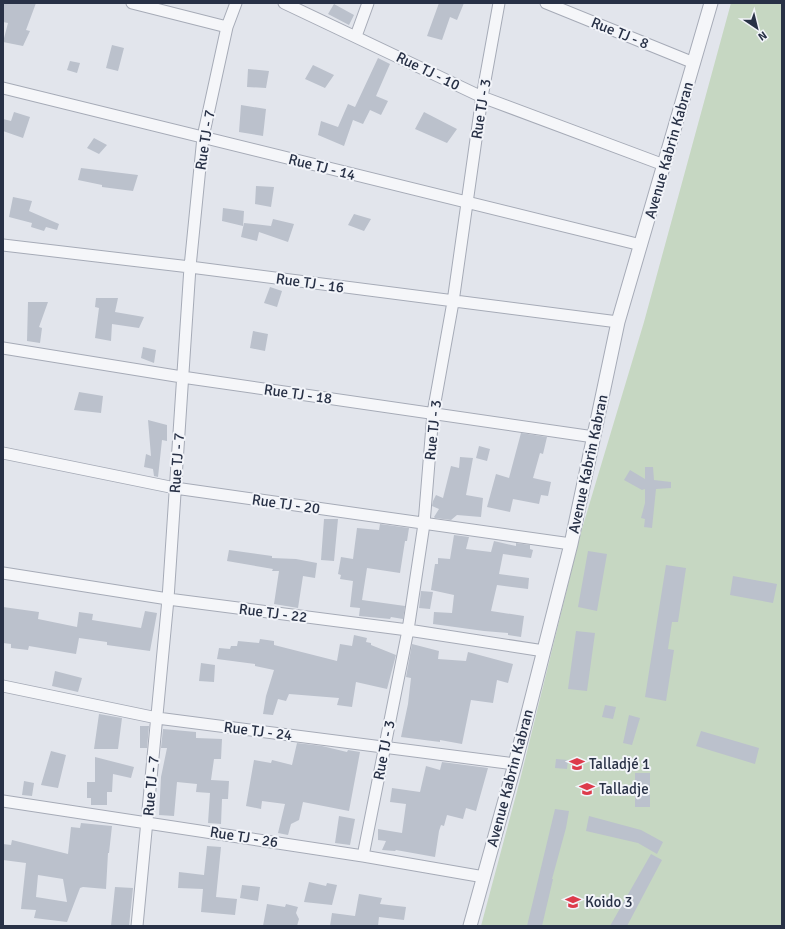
<svg xmlns="http://www.w3.org/2000/svg" width="785" height="929" viewBox="0 0 785 929" font-family="Signika,sans-serif">
	<style>
		.green { fill: #c6d7c2 }
		.building { fill: #bbc1cc; fill-rule: evenodd }
		.lines { fill: none; stroke-linecap: round; stroke-linejoin: round }
		.minor-casing { stroke: #a6abb7; stroke-width: 13 }
		.tertiary-casing { stroke: #a6abb7; stroke-width: 15 }
		.minor { stroke: #f5f6f9; stroke-width: 11 }
		.tertiary { stroke: #f5f6f9; stroke-width: 13 }
		.labels { text-anchor: middle; stroke-width: 4; stroke-linejoin: round; paint-order: stroke }
		.street-label { font-size: 15px; fill: #283146; stroke: #f2f4f9 }
		.poi-label { font-size: 15px; fill: #283146; stroke: #f2f4f9; text-anchor: start }
	</style>
	<rect width="100%" height="100%" fill="#e2e5ec"/>
	<!-- green -->
	<path class="green" d="M731,3H782V926H481L520,780L581,532L644,322Z"/>
	<!-- building -->
	<path class="building" d="M3,3H36L26,30L30,31L23,46L3,42L8,23L3,22Z
		M439,3H464L457,20L450,17L442,40L427,36Z
		M334,4L354,15L349,25L328,14Z
		M112,45L124,48L118,71L106,68Z
		M378,58L390,64L376,96L388,101L381,115L370,110L363,124L353,120L344,146L318,135L321,121L338,127L348,104L355,107Z
		M70,61L80,63L77,73L67,70Z
		M313,65L334,75L325,88L305,79Z
		M248,69L269,71L266,88L247,87Z
		M241,105L266,109L263,136L239,132Z
		M14,112L30,117L23,138L3,131V119L11,121Z
		M424,112L457,129L447,143L415,129Z
		M94,138L107,145L99,154L87,148Z
		M81,168L138,175L133,191L102,187V185L78,180Z
		M256,186L274,187L271,207L255,204Z
		M13,197L32,201L29,211L59,224L57,230L46,227L44,231L31,227L32,223L9,217Z
		M223,208L244,211L243,226L222,221Z
		M354,214L371,219L364,231L348,225Z
		M273,219L294,224L288,242L259,232L257,241L241,237L244,223L271,226Z
		M270,287L282,291L277,307L264,303Z
		M96,298H118L115,312L144,317L139,328L112,324L111,341L95,338L99,308L95,307Z
		M28,302H48L39,327L42,328L40,343L27,341Z
		M253,331L268,334L265,351L250,348Z
		M143,347L156,350L154,363L141,358Z
		M79,392L103,396L101,413L74,410Z
		M148,420L167,425V441L162,440L158,477L154,476L153,469L144,467L146,454L151,456Z
		M521,433L547,437L543,454L540,453L533,478L551,482L548,496L541,495L539,504L513,499L510,512L487,507L496,474L509,478Z
		M479,446L490,449L487,461L476,458Z
		M460,457L473,458L466,495L483,498L481,517L457,515L451,520L435,518L434,517L439,509L432,506L433,501L436,495L443,498L451,466L459,468Z
		M645,467H653L654,480L671,482V488L656,489L652,528L644,527L645,519L641,518L645,503V489L642,490L624,480L630,470L645,479Z
		M324,519H338L334,561L321,560Z
		M380,524L409,528L407,541H405L400,573L367,568L362,600L405,606L403,619L391,617L390,619L359,616L360,608L350,607L353,581L340,579L341,575L338,574L341,557L353,559L357,528L379,530Z
		M454,535L469,537L466,549L491,552L494,541L516,546V543L530,545V549L533,550L531,558L503,554L499,574L529,578L528,589L497,585L491,611L524,616L521,637L508,635V633L484,631L433,624L434,612L452,613L454,595L431,590L435,564H438V558L450,559Z
		M229,550L272,556V558L296,559L317,563L315,578L303,576L298,608L274,604L279,571H272L273,569L227,561Z
		M588,551L607,554L597,611L578,607Z
		M666,565L686,568L678,622H672L668,649L674,650L666,701L645,697Z
		M733,576L777,584L773,603L730,595Z
		M421,591L433,592L430,609L419,608Z
		M3,607L39,612L38,619L77,627L79,612L93,614L92,620L141,628L145,611L157,613L150,651L107,645V642L79,638L76,654L29,646L28,650L11,648V644L3,643Z
		M576,631L595,633L587,691L568,689Z
		M354,635L367,638L366,642L371,643V645L396,655L387,689L356,682L352,707L337,705L339,698L289,694L286,701L278,699L273,715L263,714L266,696L274,670L255,666V664L217,659L219,648L230,649L231,646H237L238,641L259,643L260,639L274,641V645L337,661L340,644L352,646Z
		M412,644L439,651L438,659L466,661L468,652L513,664L508,683L497,680L493,703L471,700L462,744L440,740V742L401,737L408,704L411,678L406,677Z
		M201,663L215,665L214,682L199,681Z
		M55,671L82,678L78,692L52,686Z
		M605,705L616,707L613,719L602,717Z
		M99,714L122,718L118,749H94Z
		M629,715L640,718L632,745L623,743Z
		M140,726H149L147,748H140Z
		M163,729L196,732V738L222,739L221,759H214L211,780L229,781L228,799H222L221,824L208,823L210,793L196,792L197,784L177,782L174,816L159,815L161,777L167,748H161Z
		M701,731L759,748L755,764L696,746Z
		M297,743L322,746L347,752L348,750L360,752L349,811L303,802L299,820L291,824L288,835L278,833L285,804L262,801L261,809L246,806L254,760L271,763L272,760L292,765Z
		M51,751L66,755L58,788L41,785Z
		M95,757L134,767L131,778L113,774L112,792H107V805H91V798H87V782H95Z
		M556,759L568,760L567,769L555,768Z
		M442,762L488,768L476,811L466,808L463,819L447,815L444,826L441,825L439,831L435,857L396,850L395,851L382,850L386,841L378,840V829L402,833L406,804L390,802L392,788L420,792L426,766L440,770Z
		M635,773H650V807H635Z
		M24,781L34,783L32,796L22,795Z
		M555,809L569,811L566,828L552,879H553L542,926H527Z
		M339,816L355,819L350,845L335,843Z
		M589,816L641,830L663,842L657,854L638,843L586,831Z
		M81,823L112,826L109,853H108L106,889L83,887L80,888L67,922L34,918L36,910L21,909L26,863L3,860V844L11,845L12,840L68,854L71,827L80,828ZM38,875L63,879L67,902L36,897Z
		M207,846L221,847L216,897L237,899L235,915L201,912L203,889L178,888L179,872L204,875Z
		M651,854L662,860L627,926H610Z
		M309,882L326,886L327,883L337,885L332,905L304,902Z
		M242,885L260,887L258,901L240,898Z
		M115,887L133,888L129,926H111Z
		M359,894L382,898L380,904L406,907L404,920L379,917L378,926H330L332,913L355,916Z
		M267,904L285,907L286,904L298,907L296,913L299,919L297,926H263Z"/>
	<g class="lines">
		<!-- minor casing -->
		<g class="minor-casing">
			<path id="minor" d="M132,3L227,27
				M284,3L482,97L664,165
				M546,3L694,63
				M356,36L368,3
				M3,88L641,245
				M3,245L190,267L618,322
				M3,348L182,377L594,437
				M3,453L175,488L571,544
				M3,573L168,599L408,630L544,651
				M3,686L157,718L515,764
				M3,801L363,856L484,877
				M363,856L408,630L424,524L433,413L453,302L482,97L499,3
				M137,926L168,599L190,267L203,137L227,27L236,3"/>
		</g>
		<!-- tertiary casing -->
		<g class="tertiary-casing">
			<path id="tertiary" d="M470,926L515,764L571,544L618,322L711,3"/>
		</g>
		<!-- minor -->
		<use href="#minor" class="minor"/>
		<!-- tertiary -->
		<use href="#tertiary" class="tertiary"/>
	</g>
	<!-- icons -->
	<defs>
		<g id="school-bare" transform="scale(1.2)"><path d="M0-5L7-2L0 1L-7-2ZM-4 1L0 2.5L4 1V4Q0 6-4 4Z" fill="#dd3b4b" stroke="#f2f4f9" stroke-width="2.5" paint-order="stroke"/></g>
	</defs>
	<g fill-rule="evenodd">
		<use href="#school-bare" x="577" y="764"/>
		<use href="#school-bare" x="587" y="789"/>
		<use href="#school-bare" x="573" y="902"/>
	</g>
	<g class="labels">
		<!-- street labels -->
		<g class="street-label">
			<text transform="translate(620 33) rotate(22)" y="5">Rue TJ - 8</text>
			<text transform="translate(428 71) rotate(26)" y="5">Rue TJ - 10</text>
			<text transform="translate(481 109) rotate(-81)" y="5">Rue TJ - 3</text>
			<text transform="translate(205 140) rotate(-81)" y="5">Rue TJ - 7</text>
			<text transform="translate(669 150) rotate(-74)" y="5">Avenue Kabrin Kabran</text>
			<text transform="translate(322 167) rotate(14)" y="5">Rue TJ - 14</text>
			<text transform="translate(310 283) rotate(8)" y="5">Rue TJ - 16</text>
			<text transform="translate(298 394) rotate(8)" y="5">Rue TJ - 18</text>
			<text transform="translate(433 430) rotate(-84)" y="5">Rue TJ - 3</text>
			<text transform="translate(177 463) rotate(-86)" y="5">Rue TJ - 7</text>
			<text transform="translate(588 464) rotate(-78)" y="5">Avenue Kabrin Kabran</text>
			<text transform="translate(286 504) rotate(8)" y="5">Rue TJ - 20</text>
			<text transform="translate(273 613) rotate(7)" y="5">Rue TJ - 22</text>
			<text transform="translate(258 731) rotate(7)" y="5">Rue TJ - 24</text>
			<text transform="translate(384 750) rotate(-79)" y="5">Rue TJ - 3</text>
			<text transform="translate(510 778) rotate(-75)" y="5">Avenue Kabrin Kabran</text>
			<text transform="translate(151 786) rotate(-85)" y="5">Rue TJ - 7</text>
			<text transform="translate(244 837) rotate(9)" y="5">Rue TJ - 26</text>
		</g>
		<!-- poi labels -->
		<g class="poi-label">
			<text x="589" y="769">Talladjé 1</text>
			<text x="599" y="794">Talladje</text>
			<text x="585" y="907">Koido 3</text>
		</g>
	</g>
	<!-- border -->
	<rect width="785" height="929" fill="none" stroke="#283146" stroke-width="8"/>
	<!-- north arrow -->
	<g transform="translate(757 28) rotate(145)" stroke="#f2f4f9" stroke-width="3" paint-order="stroke">
	<path d="M0-3L7 15L0 10L-7 15Z" fill="#283146"/>
	<text y="-6" font-size="11" font-weight="bold" text-anchor="middle" fill="#283146">N</text>
	</g>
</svg>
